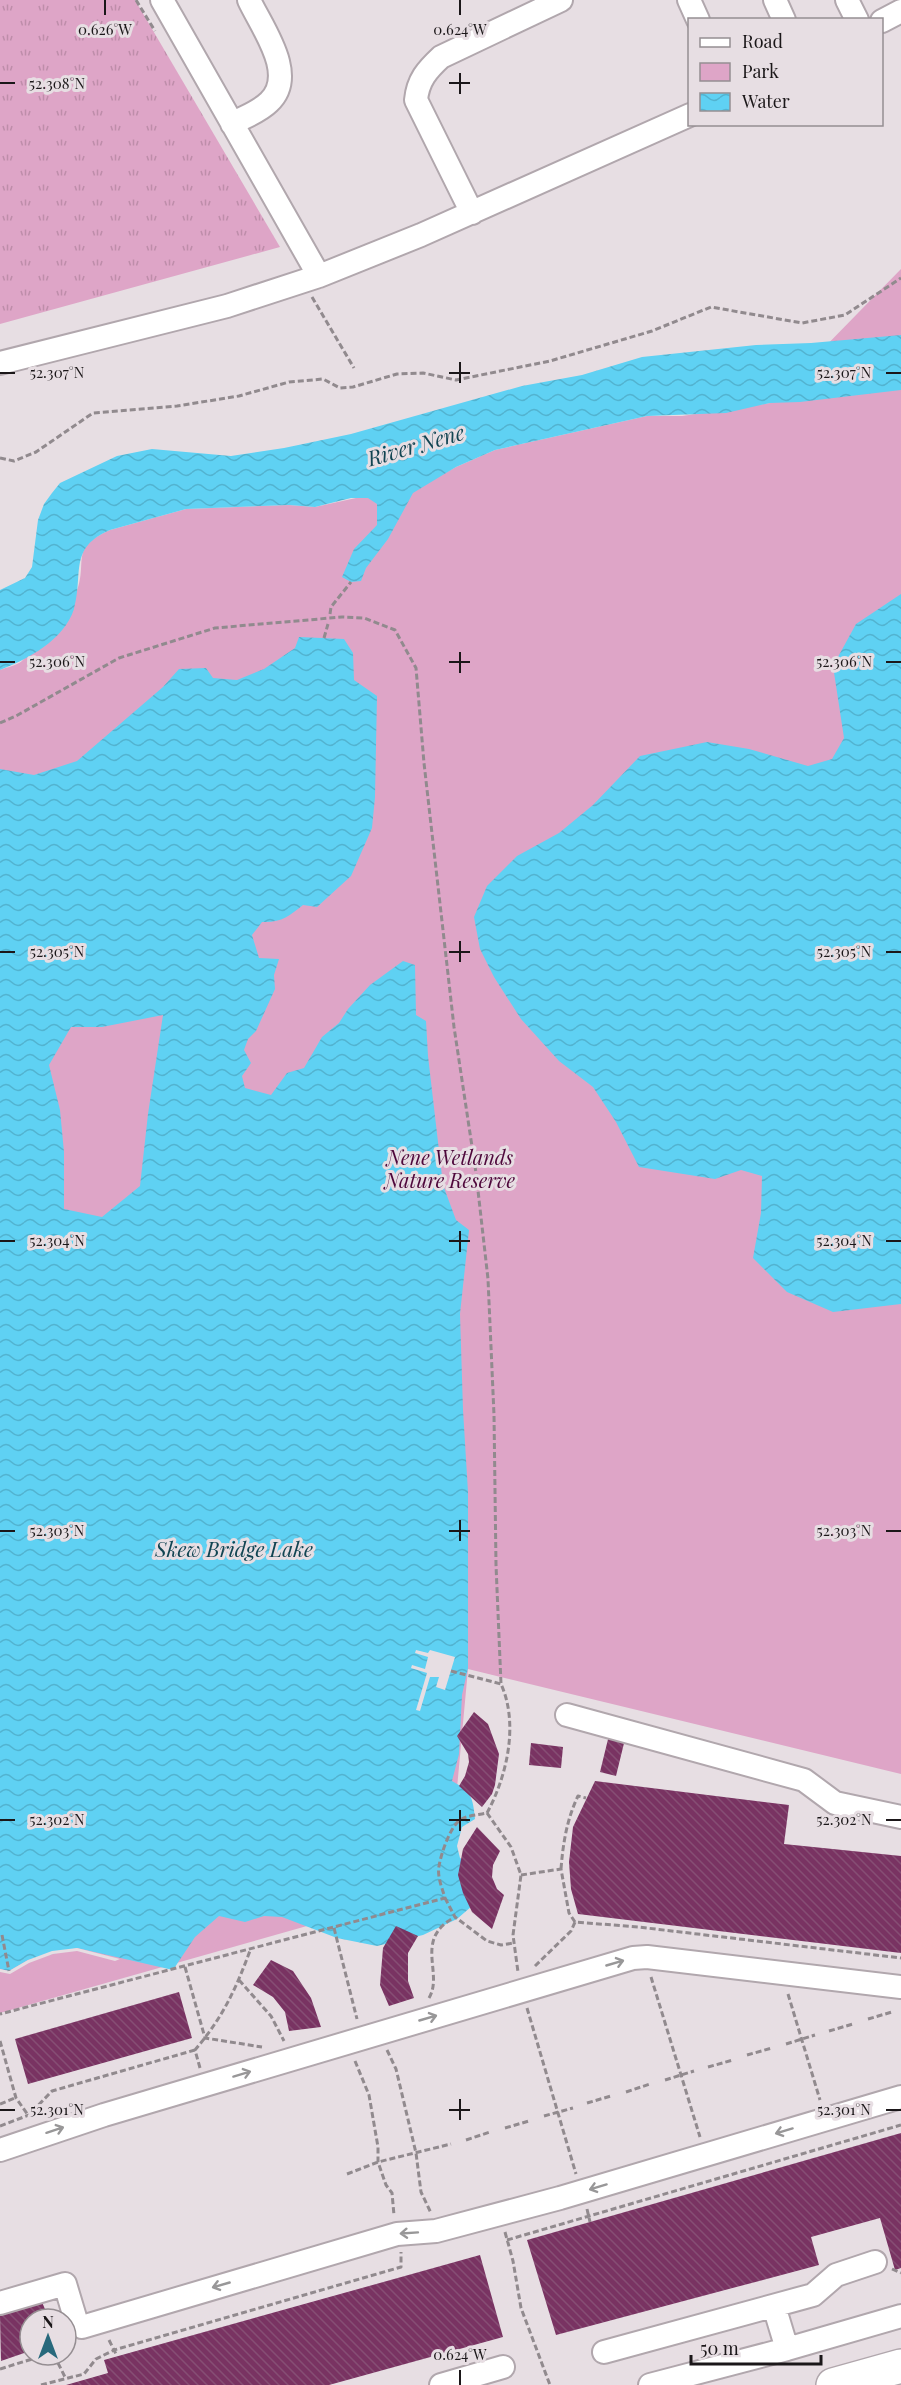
<svg xmlns="http://www.w3.org/2000/svg" width="901" height="2385" viewBox="0 0 901 2385" font-family="'Playfair Display',serif">
	<style>
		.grass { fill: url(#grass-tufts) }
		.green { fill: #dea5c7 }
		.water { fill: url(#water-waves); fill-rule: evenodd }
		.pier { fill: #e7dee3 }
		.building { fill: url(#building-back-hatch) }
		.lines { fill: none; stroke-linecap: round; stroke-linejoin: round }
		.minor-casing { stroke: #b1a7ad; stroke-width: 26 }
		.highway-casing { stroke: #b1a7ad; stroke-width: 36 }
		.path { stroke: #918a8e; stroke-width: 3; stroke-dasharray: 6 3; stroke-linecap: butt }
		.minor { stroke: #fff; stroke-width: 22 }
		.highway { stroke: #fff; stroke-width: 33 }
		.oneway { stroke: #989798 }
		.ticks { fill: none; stroke: #1b1719; stroke-width: 2 }
		.labels { text-anchor: middle; stroke-width: 6; stroke-linejoin: round; paint-order: stroke }
		.park-label { font-size: 20px; font-style: italic; fill: #4e073b; stroke: #e7dee3 }
		.water-label { font-size: 21px; font-style: italic; fill: #114452; stroke: #e7dee3 }
		.ticks-label { font-size: 15px; text-anchor: middle; fill: #1b1719; stroke: #e7dee3; stroke-width: 6; stroke-linejoin: round; paint-order: stroke }
	</style>
	<defs>
		<pattern id="grass-tufts" width="24" height="20" patternUnits="userSpaceOnUse" patternTransform="scale(1.5)"><rect width="24" height="20" fill="#dea5c7"/><path d="M3 7l-1-3M5 7V3M7 7l1-3M15 17l-1-3M17 17v-4M19 17l1-3" fill="none" stroke="#be8daa"/></pattern>
		<pattern id="water-waves" width="16" height="10" patternUnits="userSpaceOnUse" patternTransform="scale(1.5)"><rect width="16" height="10" fill="#5fd1f3"/><path d="M0 5q4-4 8 0t8 0" fill="none" stroke="#52b3d0"/></pattern>
		<pattern id="building-back-hatch" width="6" height="6" patternUnits="userSpaceOnUse" patternTransform="scale(1.5)"><rect width="6" height="6" fill="#793362"/><path d="M-1 5l2 2M0 0l6 6M5-1l2 2" fill="none" stroke="#864e74"/></pattern>
	</defs>
	<rect width="100%" height="100%" fill="#e7dee3"/>
	<!-- grass -->
	<path class="grass" d="M0,0H135L280,247L0,324Z"/>
	<!-- green -->
	<path class="green" d="M901,269V1774L468,1669L448,1886L0,2013V670C7,667 16,666 22,661C26,658 75,595 77,591C88,560 69,548 110,530L186,509L289,505L315,507L429,482L456,467L495,450L647,416H682L770,403Z"/>
	<!-- water -->
	<path class="water" d="M901,335V390L800,402L770,403L726,413L647,416L495,450L456,467L413,493L388,539L366,568L361,581L351,582L342,577L354,549L377,525V504L368,498H351L315,507L289,505L186,509L110,530C68,548 84,573 74,609C64,640 28,659 0,670V590L25,578L32,567L38,520L44,504L52,493L60,483L117,456L152,449L231,456L284,448L351,434L522,386L582,375L642,357L756,345L811,343Z
		M901,594V1304L833,1312L787,1292L753,1258L761,1213L762,1176L741,1170L715,1179L639,1167L616,1122L593,1087L559,1061L521,1019L494,977L480,949L474,917L487,886L517,856L559,833L593,805L640,756L707,742L749,749L808,766L832,759L844,738L833,666L856,624Z
		M299,637L344,639L353,653L354,680L377,696L375,797L372,828L351,876L317,907L303,905C289,916 281,923 262,922L252,935L259,958L279,959L274,975L275,989L256,1031L248,1039L244,1050L251,1063L242,1076L245,1088L271,1095L287,1073L304,1068L322,1037L339,1023L348,1009L370,985L403,961L415,965L416,1015L426,1021L428,1056L443,1185L456,1220L469,1230L460,1314L463,1410L468,1492V1668L462,1695L459,1754L452,1781C471,1792 473,1796 475,1819L462,1827L457,1846L460,1858L475,1868L487,1893L457,1919L423,1935L377,1946L337,1938L282,1917L264,1916L245,1922L219,1916L195,1937L173,1970L77,1948L28,1960L9,1971L0,1969V769L34,775L77,761L163,687L179,669L206,668L213,678L237,680L264,669L295,648ZM163,1015L148,1114L140,1186L102,1217L64,1209V1152L60,1110L49,1065L71,1027H102Z"/>
	<!-- pier -->
	<path class="pier" d="M416,1650L428,1653L430,1650L455,1657L445,1690L436,1687L439,1677H430L420,1711L416,1710L427,1673L411,1668L412,1665L425,1669L428,1657L415,1653Z
		M77,1948L120,1959L115,1961L77,1951L53,1954L29,1963L10,1974L0,1972V1969L9,1971L28,1960L52,1951Z"/>
	<!-- building -->
	<path class="building" d="M474,1712L488,1724L499,1754L495,1785L492,1794L482,1807L459,1786L465,1776L469,1762L468,1754L457,1736Z
		M610,1731L626,1735L616,1776L600,1772Z
		M531,1743L563,1747L561,1768L529,1765Z
		M595,1781L789,1805L784,1844L901,1856V1953L578,1914L571,1889L569,1862L573,1827Z
		M477,1827L500,1851L493,1865L492,1877L497,1889L504,1895L492,1929L472,1912L463,1893L458,1875L463,1849Z
		M396,1926L418,1936L408,1953V1981L414,1998L389,2006L380,1985L383,1948Z
		M271,1960L293,1971L311,1998L321,2027L289,2031L285,2012L273,1997L253,1985Z
		M179,1992L192,2038L28,2084L15,2039Z
		M901,2133V2268L895,2270L880,2218L811,2237L819,2265L556,2335L527,2240Z
		M480,2255L503,2337L329,2385H66L108,2373L104,2360Z
		M42,2302L49,2319H30V2351L1,2361L0,2316Z"/>
	<g class="lines">
		<!-- minor casing -->
		<g class="minor-casing">
			<path id="minor" d="M162,0L319,276
				M689,0L698,20
				M775,0L784,20
				M847,0L857,20
				M882,21L901,11
				M232,124C244,117 259,112 269,102C298,75 262,28 249,0
				M472,213L416,100C418,80 427,70 441,57L561,0
				M0,363L227,306L319,276L421,235L690,115
				M567,1715L804,1780L835,1803L901,1817
				M0,2150L104,2115L633,1958L647,1957L901,1987
				M0,2303L65,2284L77,2324L82,2327L397,2234L436,2231L560,2198L901,2097
				M774,2306L787,2349
				M604,2352L813,2295L836,2275L875,2262
				M441,2385L503,2367
				M650,2385L787,2349L901,2316"/>
		</g>
		<!-- highway casing -->
		<g class="highway-casing">
			<path id="highway" d="M833,2385L901,2366"/>
		</g>
		<!-- path -->
		<path class="path" d="M136,0L155,31
			M312,297L354,368
			M0,458L14,461L36,452L93,413L177,406L239,396L289,382L323,379L340,388L353,387L397,374L423,373L456,380L550,361L652,331L711,307L802,323L845,315L901,278
			M330,614L331,607L351,582
			M324,638L328,624
			M0,723L16,716L119,658L215,628L342,617L364,618L395,630L416,668L424,763L454,1027L476,1173L488,1279L494,1415L496,1565L501,1684C519,1724 507,1776 487,1813C479,1815 467,1815 460,1820C450,1827 441,1854 439,1866C437,1876 442,1888 445,1898L0,2014
			M451,1671L501,1684
			M487,1813L511,1847L521,1875L513,1935L518,1972
			M561,1869C563,1843 567,1819 578,1796L586,1798
			M521,1875L561,1869L569,1913L575,1922
			M445,1898L455,1917L487,1941L501,1945L514,1943
			M334,1928L357,2019
			M2,1935L9,1971
			M535,1966L571,1931L575,1922L638,1927L901,1958
			M185,1967L205,2038L262,2047
			M651,1977L700,2137
			M239,1980L271,2016L284,2041
			M788,1994L820,2100
			M429,1998C444,1973 413,1939 455,1917
			M527,2008L576,2174
			M868,2019L892,2012
			M829,2031L853,2024
			M0,2041L16,2098L28,2115
			M786,2044L815,2035
			M387,2050L396,2069L416,2153L421,2192L431,2213
			M747,2055L772,2048
			M355,2061L369,2095L378,2147V2162L386,2185L392,2193L394,2215
			M708,2067L733,2060
			M200,2068L195,2050C223,2017 236,1989 251,1948
			M665,2080L694,2071
			M626,2092L650,2084
			M587,2103L611,2096
			M0,2104L15,2098
			M544,2116L573,2108
			M0,2126L29,2115L52,2091L195,2050
			M505,2128L529,2121
			M466,2140L490,2132
			M347,2174L378,2162L451,2144
			M587,2209L590,2222
			M505,2232L513,2261L521,2308L550,2385
			M507,2240L901,2125
			M892,2269L901,2273
			M109,2340L117,2356
			M54,2355L66,2379
			M0,2369L45,2355
			M41,2385L84,2374L96,2359L114,2350L401,2267V2252"/>
		<!-- minor -->
		<use href="#minor" class="minor"/>
		<!-- highway -->
		<use href="#highway" class="highway"/>
	</g>
	<!-- one-way arrows -->
	<defs><path id="oneway-shaft" d="M-6 0H5M1.5-3L5.5 0L1.5 3" fill="none" stroke-width="1.6" stroke-linecap="round" stroke-linejoin="round" transform="scale(1.5)"/></defs>
	<g class="oneway">
		<use href="#oneway-shaft" transform="translate(615 1963) rotate(-16)"/>
		<use href="#oneway-shaft" transform="translate(428 2018) rotate(-16)"/>
		<use href="#oneway-shaft" transform="translate(242 2074) rotate(-17)"/>
		<use href="#oneway-shaft" transform="translate(55 2130) rotate(-18)"/>
		<use href="#oneway-shaft" transform="translate(784 2131) rotate(163)"/>
		<use href="#oneway-shaft" transform="translate(598 2187) rotate(163)"/>
		<use href="#oneway-shaft" transform="translate(409 2233) rotate(176)"/>
		<use href="#oneway-shaft" transform="translate(221 2285) rotate(164)"/>
	</g>
	<!-- ticks -->
	<path class="ticks" d="M105,0V15M460,0V15M460,73V94M0,83H15M449,83H470M460,362V383M0,373H15M449,373H470M886,373H901M460,652V673M0,662H15M449,662H470M886,662H901M460,941V962M0,952H15M449,952H470M886,952H901M460,1231V1252M0,1241H15M449,1241H470M886,1241H901M460,1520V1541M0,1531H15M449,1531H470M886,1531H901M460,1810V1831M0,1820H15M449,1820H470M886,1820H901M460,2099V2120M0,2110H15M449,2110H470M886,2110H901M460,2370V2385"/>
	<g class="labels">
		<!-- park labels -->
		<g class="park-label">
			<text x="450" y="1165">Nene Wetlands<tspan x="450" dy="23">Nature Reserve</tspan></text>
		</g>
		<!-- water labels -->
		<g class="water-label">
			<text transform="translate(416 446) rotate(-16)" y="7">River Nene</text>
			<text x="234" y="1557">Skew Bridge Lake</text>
		</g>
	</g>
	<g class="ticks-label">
		<text x="105" y="35">0.626°W</text>
		<text x="460" y="35">0.624°W</text>
		<text x="57" y="89">52.308°N</text>
		<text x="57" y="378">52.307°N</text>
		<text x="844" y="378">52.307°N</text>
		<text x="57" y="667">52.306°N</text>
		<text x="844" y="667">52.306°N</text>
		<text x="57" y="957">52.305°N</text>
		<text x="844" y="957">52.305°N</text>
		<text x="57" y="1246">52.304°N</text>
		<text x="844" y="1246">52.304°N</text>
		<text x="57" y="1536">52.303°N</text>
		<text x="844" y="1536">52.303°N</text>
		<text x="57" y="1825">52.302°N</text>
		<text x="844" y="1825">52.302°N</text>
		<text x="57" y="2115">52.301°N</text>
		<text x="844" y="2115">52.301°N</text>
		<text x="460" y="2360">0.624°W</text>
	</g>
	<!-- legend -->
	<rect x="688" y="18" width="195" height="108" fill="#e7dee3" stroke="#958e92" stroke-width="1.5"/>
	<rect x="700" y="38" width="30" height="9" fill="#ffffff" stroke="#958e92" stroke-width="1.5"/>
	<text x="742" y="48" font-size="18" fill="#1b1719">Road</text>
	<rect x="700" y="63" width="30" height="18" fill="#dea5c7" stroke="#958e92" stroke-width="1.5"/>
	<text x="742" y="78" font-size="18" fill="#1b1719">Park</text>
	<rect x="700" y="93" width="30" height="18" fill="url(#water-waves)" stroke="#958e92" stroke-width="1.5"/>
	<text x="742" y="108" font-size="18" fill="#1b1719">Water</text>
	<!-- north arrow -->
	<g transform="translate(48 2337)"><circle r="28" fill="#e7dee3" stroke="#958e92" stroke-width="1.5"/>
	<path d="M0-4.5L10 22L0 15L-10 22Z" fill="#28697c"/>
	<text y="-9" font-size="16" font-weight="bold" text-anchor="middle" fill="#1b1719">N</text>
	</g>
	<!-- scale -->
	<path d="M691 2355v9h130v-9" fill="none" stroke="#1b1719" stroke-width="3"/>
	<text x="700" y="2355" font-size="18" fill="#1b1719" stroke="#e7dee3" stroke-width="4.5" paint-order="stroke">50 m</text>
</svg>
